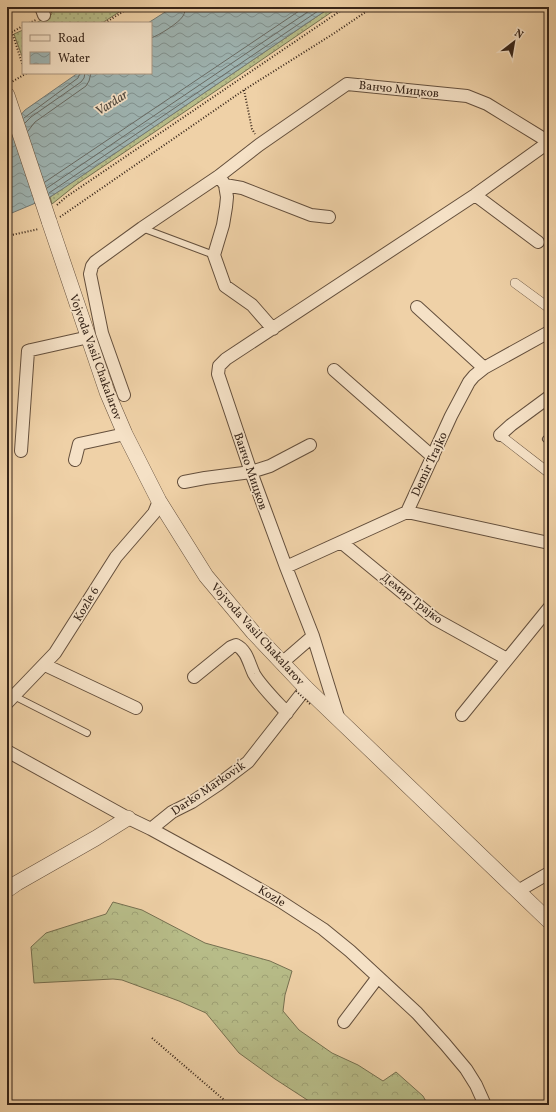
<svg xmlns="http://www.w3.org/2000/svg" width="556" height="1112" viewBox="0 0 556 1112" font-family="Vollkorn,serif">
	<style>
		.grass { fill: url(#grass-dots); stroke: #767050 }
		.forest { fill: url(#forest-crowns); stroke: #767050 }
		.water { fill: url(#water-waves); stroke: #747a74 }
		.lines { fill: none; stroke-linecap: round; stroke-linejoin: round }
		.shore { stroke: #6a6c65; stroke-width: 1 }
		.service-casing { stroke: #644f3c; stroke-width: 8 }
		.pedestrian-casing { stroke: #644f3c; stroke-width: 10 }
		.minor-casing { stroke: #644f3c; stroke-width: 14 }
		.tertiary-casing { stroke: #644f3c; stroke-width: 16 }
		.path { stroke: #362418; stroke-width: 2; stroke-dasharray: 1 2; stroke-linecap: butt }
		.service { stroke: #f5e1c6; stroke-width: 6 }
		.pedestrian { stroke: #f5e1c6; stroke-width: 9 }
		.minor { stroke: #f5e1c6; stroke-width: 12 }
		.tertiary { stroke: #f5e1c6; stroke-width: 15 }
		.tertiary-bridge-casing { stroke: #644f3c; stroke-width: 16; stroke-linecap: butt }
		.path-bridge { stroke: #362418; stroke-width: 2; stroke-dasharray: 1 2; stroke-linecap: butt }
		.tertiary-bridge { stroke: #f5e1c6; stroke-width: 15 }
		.labels { text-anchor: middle; stroke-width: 3.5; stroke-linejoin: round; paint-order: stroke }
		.street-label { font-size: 12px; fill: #362418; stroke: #f5e1c6 }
		.water-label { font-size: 13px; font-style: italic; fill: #50483e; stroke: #f5e1c6 }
	</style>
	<defs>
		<pattern id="grass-dots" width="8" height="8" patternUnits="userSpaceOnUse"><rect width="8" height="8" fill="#b7bc88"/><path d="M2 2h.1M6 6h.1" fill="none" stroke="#9ea175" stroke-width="1.8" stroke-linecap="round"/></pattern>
		<pattern id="forest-crowns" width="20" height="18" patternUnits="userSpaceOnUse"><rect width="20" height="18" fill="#b7bc88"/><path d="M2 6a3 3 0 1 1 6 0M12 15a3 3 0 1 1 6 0" fill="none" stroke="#9ea175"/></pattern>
		<pattern id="water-waves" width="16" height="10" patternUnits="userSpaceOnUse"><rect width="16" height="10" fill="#9eb4b2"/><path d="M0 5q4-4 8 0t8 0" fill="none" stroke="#829290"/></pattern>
	</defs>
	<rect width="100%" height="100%" fill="#efd1a7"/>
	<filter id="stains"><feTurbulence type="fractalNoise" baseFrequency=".005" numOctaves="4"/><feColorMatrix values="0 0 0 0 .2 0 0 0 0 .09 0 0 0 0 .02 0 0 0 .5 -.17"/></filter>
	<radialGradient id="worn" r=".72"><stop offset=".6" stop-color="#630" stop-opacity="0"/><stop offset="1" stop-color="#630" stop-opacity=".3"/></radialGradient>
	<!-- grass -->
	<path class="grass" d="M50,7H127L102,23H36L52,14Z
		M331,7H339L235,78L77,184L52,204L50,197Z
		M23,30V59L14,34Z"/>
	<!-- forest -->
	<path class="forest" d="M113,902L142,910L205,943L270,961L292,971L285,995L283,1011L299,1030L332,1053L358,1065L383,1081L396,1072L423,1096L428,1105H315L275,1079L239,1053L206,1013L179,1001L122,980L113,979L34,983L31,947L46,933L106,914Z"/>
	<!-- water -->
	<path class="water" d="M173,7H331L61,190L50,197L7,215V134L18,118L25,110L78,73H151V23H148Z"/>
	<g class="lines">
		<!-- shore -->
		<path class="shore" d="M151,38C158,36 179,23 183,16C185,13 185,10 185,7
			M24,118L78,78L80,73
			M25,123L31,117L81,82L84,78L85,73
			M28,131L35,122L86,86L89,81L91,73
			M45,182L305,7
			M47,188L315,7
			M49,193L324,7"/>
		<!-- service casing -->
		<g class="service-casing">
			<path id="service" d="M142,228L214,255
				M546,439L549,442
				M14,696L87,733"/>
		</g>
		<!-- pedestrian casing -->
		<g class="pedestrian-casing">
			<path id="pedestrian" d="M515,283L549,308
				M500,435L549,473"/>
		</g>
		<!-- minor casing -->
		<g class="minor-casing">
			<path id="minor" d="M41,7L44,15
				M221,179L225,185L242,188L311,215L329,217
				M225,185L227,197L226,207L223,225L214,255L225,286L252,305L273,329
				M475,195L538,242
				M417,307L484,368
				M334,370L433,457
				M124,395L102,333L90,274L92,266L95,262L142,228L219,176L259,145L347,84L467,96L487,104L549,142
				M500,435L511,425L549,397
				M21,451L28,351L31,350L89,337
				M75,460L79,444L125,434
				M184,482L205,478L251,472L270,466L310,445
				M407,512L549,543
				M341,542L435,619L507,659
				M286,567L407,512L451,416L469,382L474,376L484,368L549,332
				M283,662L313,636
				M45,665L136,708
				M194,677L231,647L236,645C247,650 249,664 254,674C260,685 278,703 287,713
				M7,703L55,653L116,557L154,513L159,501
				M462,715L549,608
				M339,720L313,636L286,567L251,472L218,374L219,366L226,359L475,195L549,142
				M7,751L128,818L151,829L226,870L280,901L323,929L350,951L417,1013L445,1044L466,1069L476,1085L485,1105
				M151,829L172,812L192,802L219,784L248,762L306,688
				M518,891L549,873
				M344,1022L378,977"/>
		</g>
		<!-- tertiary casing -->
		<g class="tertiary-casing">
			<path id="tertiary" d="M7,95L42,200
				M49,221L107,392L125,434L159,501L206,576L253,632L306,688L549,921
				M7,890L17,883L96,838L128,818"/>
		</g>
		<!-- path -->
		<path class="path" d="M29,23L36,20
			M105,23L130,7
			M23,26L12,32L23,66
			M10,83L27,73
			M244,90L252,129L255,134
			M57,205L66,197L346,7
			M60,217L244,90L333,34L373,7
			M7,236L39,229
			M152,1038L230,1105"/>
		<!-- service -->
		<use href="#service" class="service"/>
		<!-- pedestrian -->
		<use href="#pedestrian" class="pedestrian"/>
		<!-- minor -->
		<use href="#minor" class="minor"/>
		<!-- tertiary -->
		<use href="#tertiary" class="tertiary"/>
		<!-- tertiary-bridge casing -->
		<g class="tertiary-bridge-casing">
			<path id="tertiary-bridge" d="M42,200L49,221"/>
		</g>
		<!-- path-bridge -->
		<path class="path-bridge" d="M296,691L310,704"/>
		<!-- tertiary-bridge -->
		<use href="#tertiary-bridge" class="tertiary-bridge"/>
	</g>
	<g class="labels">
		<!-- street labels -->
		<g class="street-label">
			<text transform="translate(399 89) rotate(6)" y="4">Ванчо Мицков</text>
			<text transform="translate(96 357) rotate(70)" y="4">Vojvoda Vasil Chakalarov</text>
			<text transform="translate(429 464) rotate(-65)" y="4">Demir Trajko</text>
			<text transform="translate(251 471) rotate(71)" y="4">Ванчо Мицков</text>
			<text transform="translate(412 598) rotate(38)" y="4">Демир Трајко</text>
			<text transform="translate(86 604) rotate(-59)" y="4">Kozle 6</text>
			<text transform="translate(258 634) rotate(48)" y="4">Vojvoda Vasil Chakalarov</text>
			<text transform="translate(208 788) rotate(-34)" y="4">Darko Markoviḱ</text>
			<text transform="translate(272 896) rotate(31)" y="4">Kozle</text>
		</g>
		<!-- water labels -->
		<g class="water-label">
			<text transform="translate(111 102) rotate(-33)" y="5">Vardar</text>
		</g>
	</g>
	<!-- margin -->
	<rect width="556" height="1112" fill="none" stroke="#efd1a7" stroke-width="24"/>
	<rect x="8" y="8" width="540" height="1096" fill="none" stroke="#362418" stroke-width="2"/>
	<rect x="12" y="12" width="532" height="1088" fill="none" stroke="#362418"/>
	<!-- legend -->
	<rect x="22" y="22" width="130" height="52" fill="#f5e1c6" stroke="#a99580"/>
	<rect x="30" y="35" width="20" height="6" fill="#f5e1c6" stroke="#a99580"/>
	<text x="58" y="42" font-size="12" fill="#362418">Road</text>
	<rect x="30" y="52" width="20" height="12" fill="url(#water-waves)" stroke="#a99580"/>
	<text x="58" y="62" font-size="12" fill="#362418">Water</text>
	<!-- north arrow -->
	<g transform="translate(514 42) rotate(31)" stroke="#f5e1c6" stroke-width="3" paint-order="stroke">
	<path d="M0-3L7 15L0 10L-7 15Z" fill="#362418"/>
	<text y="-6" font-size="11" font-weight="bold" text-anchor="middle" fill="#362418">N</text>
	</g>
	<rect width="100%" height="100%" filter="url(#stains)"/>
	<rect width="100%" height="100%" fill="url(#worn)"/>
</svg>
